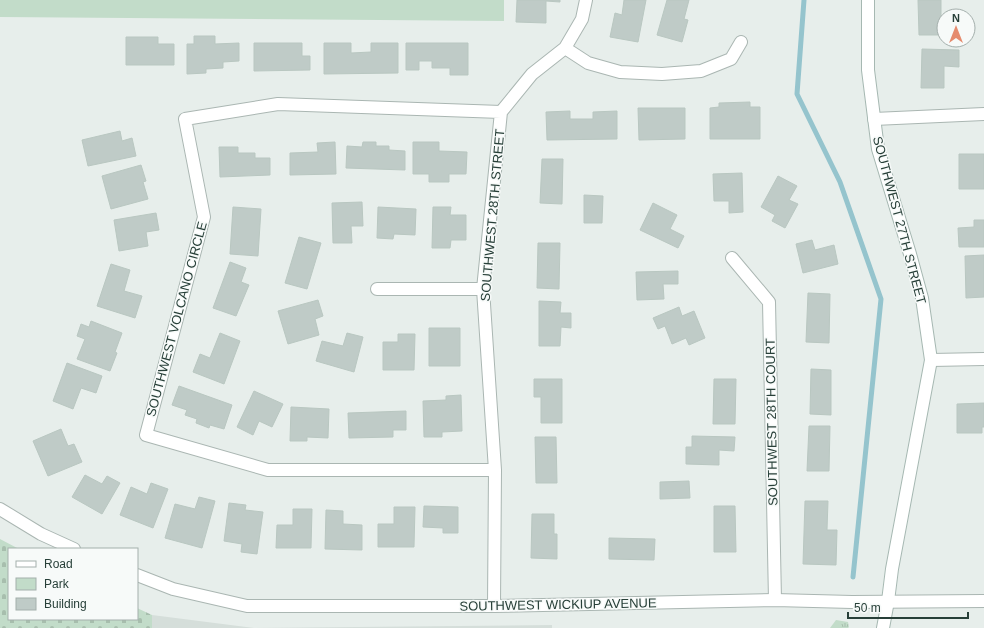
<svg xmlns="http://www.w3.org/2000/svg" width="984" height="628" viewBox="0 0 984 628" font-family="Arial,sans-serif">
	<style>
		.built { fill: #d5deda }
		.grass { fill: url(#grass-tufts) }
		.cemetery { fill: url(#cemetery-stones) }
		.green { fill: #c2dcc9 }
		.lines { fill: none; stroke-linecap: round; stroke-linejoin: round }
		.stream { stroke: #95c4cd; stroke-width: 5 }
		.building { fill: #bfcbc7; stroke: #b9c7c1 }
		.minor-casing { stroke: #aab6b2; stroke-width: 14 }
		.tertiary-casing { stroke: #aab6b2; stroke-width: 14 }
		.secondary-casing { stroke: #a6b8b2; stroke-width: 14 }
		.minor { stroke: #fff; stroke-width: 12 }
		.tertiary { stroke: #fff; stroke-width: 12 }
		.secondary { stroke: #fff; stroke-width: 12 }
		.labels { text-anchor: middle; stroke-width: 3; stroke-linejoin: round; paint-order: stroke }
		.street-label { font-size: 13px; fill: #273f38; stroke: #f7faf9 }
	</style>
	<defs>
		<pattern id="grass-tufts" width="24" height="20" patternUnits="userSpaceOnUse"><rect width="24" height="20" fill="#c2dcc9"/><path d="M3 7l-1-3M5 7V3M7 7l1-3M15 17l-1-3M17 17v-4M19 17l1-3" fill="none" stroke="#a7bead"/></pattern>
		<pattern id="cemetery-stones" width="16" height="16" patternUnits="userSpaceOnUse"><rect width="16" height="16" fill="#c2dcc9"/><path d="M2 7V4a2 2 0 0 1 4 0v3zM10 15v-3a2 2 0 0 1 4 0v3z" fill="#a7bead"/></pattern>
	</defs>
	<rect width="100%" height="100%" fill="#e7eeeb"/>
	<!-- built -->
	<path class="built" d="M152,615L254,628L552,625V628H152Z"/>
	<!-- grass -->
	<path class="grass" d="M836,620L848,622L849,627L848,628H830Z"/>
	<!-- cemetery -->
	<path class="cemetery" d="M0,539L19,549H9V619H137V608L152,615V628H0Z"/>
	<!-- green -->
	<path class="green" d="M0,0H504V21L0,17Z"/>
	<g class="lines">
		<!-- stream -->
		<path class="stream" d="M804,0L797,94L840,182L881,299L853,577"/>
	</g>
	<!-- building -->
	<path class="building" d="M517,0H560V2L546,1V23L516,22Z
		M624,0H646L638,42L610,37L615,13L622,15Z
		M667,0H689L684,19L688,20L682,42L657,35Z
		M918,0H941V17H944V35H919Z
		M194,36H215V44L239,43V61L223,62V68L206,69V73L187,74V44H194Z
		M126,37H158V44H174V65H126Z
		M254,43H302V56H310V70L254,71Z
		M324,43H351V53L371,52V43H398V73L324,74Z
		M406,43H468V75H450V68H432V61H419V70H406Z
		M922,49L959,50V67L944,66V88H921Z
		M750,102V107H760V139H710V108L719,107V103Z
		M638,108H685V139L639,140Z
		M570,111V119H593V112L617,111V139L547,140L546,112Z
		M120,131L122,141L132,138L136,156L88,166L82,140Z
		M335,142L336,174L290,175V153L318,152L317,143Z
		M363,142H376V146H389V150L405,151V170L346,168L347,146L362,147Z
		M413,142H439V151L467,152L466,174H449V182H429V174H413Z
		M219,147H238V153H255V158H270V175L220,177Z
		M959,154H984V189H959Z
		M542,159H563L562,204L540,203Z
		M141,165L146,181L143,182L148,199L111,209L102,176Z
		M742,173L743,212L729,213V201H714L713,174Z
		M778,176L797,186L789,200L798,204L785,228L772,221L775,215L761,207Z
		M584,195L603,196L602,223H584Z
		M362,202L363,226H351L352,243H333L332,203Z
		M653,203L677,215L670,229L684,236L678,248L640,230Z
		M233,207L261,209L258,256L230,254Z
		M378,207L416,209L415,235L394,234L393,239L377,238Z
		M433,207H451L450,215H466V240H451L450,248H432Z
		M156,213L159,230L146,232L148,246L119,251L114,220Z
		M974,220H984V247H959L958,228L974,227Z
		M299,237L321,243L307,289L285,283Z
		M812,240L815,250L834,245L838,264L803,273L796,244Z
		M538,243H560L559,289L537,288Z
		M984,255V297L966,298L965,256Z
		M230,262L246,268L241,282L249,285L236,316L213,308Z
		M111,264L130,270L124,291L142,296L135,318L97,306Z
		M678,271V284H663L664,299L637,300L636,272Z
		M808,293L830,294L829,343L806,342Z
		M318,300L323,316L315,319L319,335L288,344L278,311Z
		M539,301L561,302L560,313H571V328L561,327L560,346H539Z
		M679,307L682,316L694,311L705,338L689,345L686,338L672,344L665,326L658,329L653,318Z
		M91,321L122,333L115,352L117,353L110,371L77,359L85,339L77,336L81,324L89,327Z
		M429,328H460V366H429Z
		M220,333L240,341L224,384L193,372L200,354L210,358Z
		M347,333L363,337L354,372L316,361L322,341L343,346Z
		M398,334H415L414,370H383V342H398Z
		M67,363L102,376L96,393L81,388L73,409L53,401Z
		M811,369L831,370V415L810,414Z
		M534,379H562V423H541V397H534Z
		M714,379H736L735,424H713Z
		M179,386L232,405L224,429L210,425L209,428L196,423L197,419L185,415L187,410L172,405Z
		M254,391L283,404L272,427L259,421L253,435L237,427Z
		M461,395L462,431L442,432V437H424L423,401L446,400V396Z
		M984,403V427H982V433H957V404Z
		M291,407L329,409L328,438L307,437V441H290Z
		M406,411V430H393V437L349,438L348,413Z
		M809,426H830L829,471H807Z
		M61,429L68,446L74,444L82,462L48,476L33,441Z
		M692,436L735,437L734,451L719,450V465L686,464V447H692Z
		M535,437H556L557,483H536Z
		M85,475L102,484L107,476L120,483L102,514L72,497Z
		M689,481L690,498L660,499V482Z
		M151,483L168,489L153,528L120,515L131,487L147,494Z
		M199,497L215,501L202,548L165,538L175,504L195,509Z
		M805,501H828L827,530H837L836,565L803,564Z
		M229,503L246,505L245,510L263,512L257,554L241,552L242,544L224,541Z
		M424,506L458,507V533H443V528L423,527Z
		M714,506H735L736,552H714Z
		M394,507H415L414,547H378V524H394Z
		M293,509H312L311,548H276L277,525H293Z
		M326,510L343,511V524L362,525V550L325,549Z
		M532,514H554V534H557V559L531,558Z
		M609,538L655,539L654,560L609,559Z"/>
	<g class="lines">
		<!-- minor casing -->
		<g class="minor-casing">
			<path id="minor" d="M565,48L588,63L620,72L662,74L701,71L731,59L741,42
				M874,119L984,114
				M732,258L769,302L775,600
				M377,289H483
				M931,360L984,359
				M495,470H268L146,435L204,217L185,119L278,104L501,112
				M494,606L495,470L483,289L501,112L532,74L565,48L582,19L586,0"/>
		</g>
		<!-- tertiary casing -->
		<g class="tertiary-casing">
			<path id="tertiary" d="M0,509L41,534L74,549
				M137,575L173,589L247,606H494L775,600L852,602L984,601"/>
		</g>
		<!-- secondary casing -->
		<g class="secondary-casing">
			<path id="secondary" d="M868,0V70L878,149L910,254L922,298L931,360L892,569L888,601L883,628"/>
		</g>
		<!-- minor -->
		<use href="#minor" class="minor"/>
		<!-- tertiary -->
		<use href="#tertiary" class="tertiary"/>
		<!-- secondary -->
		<use href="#secondary" class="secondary"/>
	</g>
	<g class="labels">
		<!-- street labels -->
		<g class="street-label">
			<text transform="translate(492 215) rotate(-85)" y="5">SOUTHWEST 28TH STREET</text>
			<text transform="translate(900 220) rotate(75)" y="5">SOUTHWEST 27TH STREET</text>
			<text transform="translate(176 319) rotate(-75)" y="5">SOUTHWEST VOLCANO CIRCLE</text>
			<text transform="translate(771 422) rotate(-91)" y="5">SOUTHWEST 28TH COURT</text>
			<text transform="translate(558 604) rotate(-1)" y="5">SOUTHWEST WICKIUP AVENUE</text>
		</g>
	</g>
	<!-- legend -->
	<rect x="8" y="548" width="130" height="72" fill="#f7faf9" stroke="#a4afac"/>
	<rect x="16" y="561" width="20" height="6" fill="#ffffff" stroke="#a4afac"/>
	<text x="44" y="568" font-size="12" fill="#273f38">Road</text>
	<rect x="16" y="578" width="20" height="12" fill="#c2dcc9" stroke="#a4afac"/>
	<text x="44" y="588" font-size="12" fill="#273f38">Park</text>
	<rect x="16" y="598" width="20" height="12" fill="#bfcbc7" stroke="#a4afac"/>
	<text x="44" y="608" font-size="12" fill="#273f38">Building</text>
	<!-- north arrow -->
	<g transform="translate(956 28)"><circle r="19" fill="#f7faf9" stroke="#a4afac"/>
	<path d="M0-3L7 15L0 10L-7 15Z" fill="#e58b6e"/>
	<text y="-6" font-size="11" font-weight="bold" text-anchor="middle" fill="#273f38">N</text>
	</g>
	<!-- scale -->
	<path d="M848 612v6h120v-6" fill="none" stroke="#273f38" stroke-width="2"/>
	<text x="854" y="612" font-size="12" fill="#273f38" stroke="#f7faf9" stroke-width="3" paint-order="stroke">50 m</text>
</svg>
